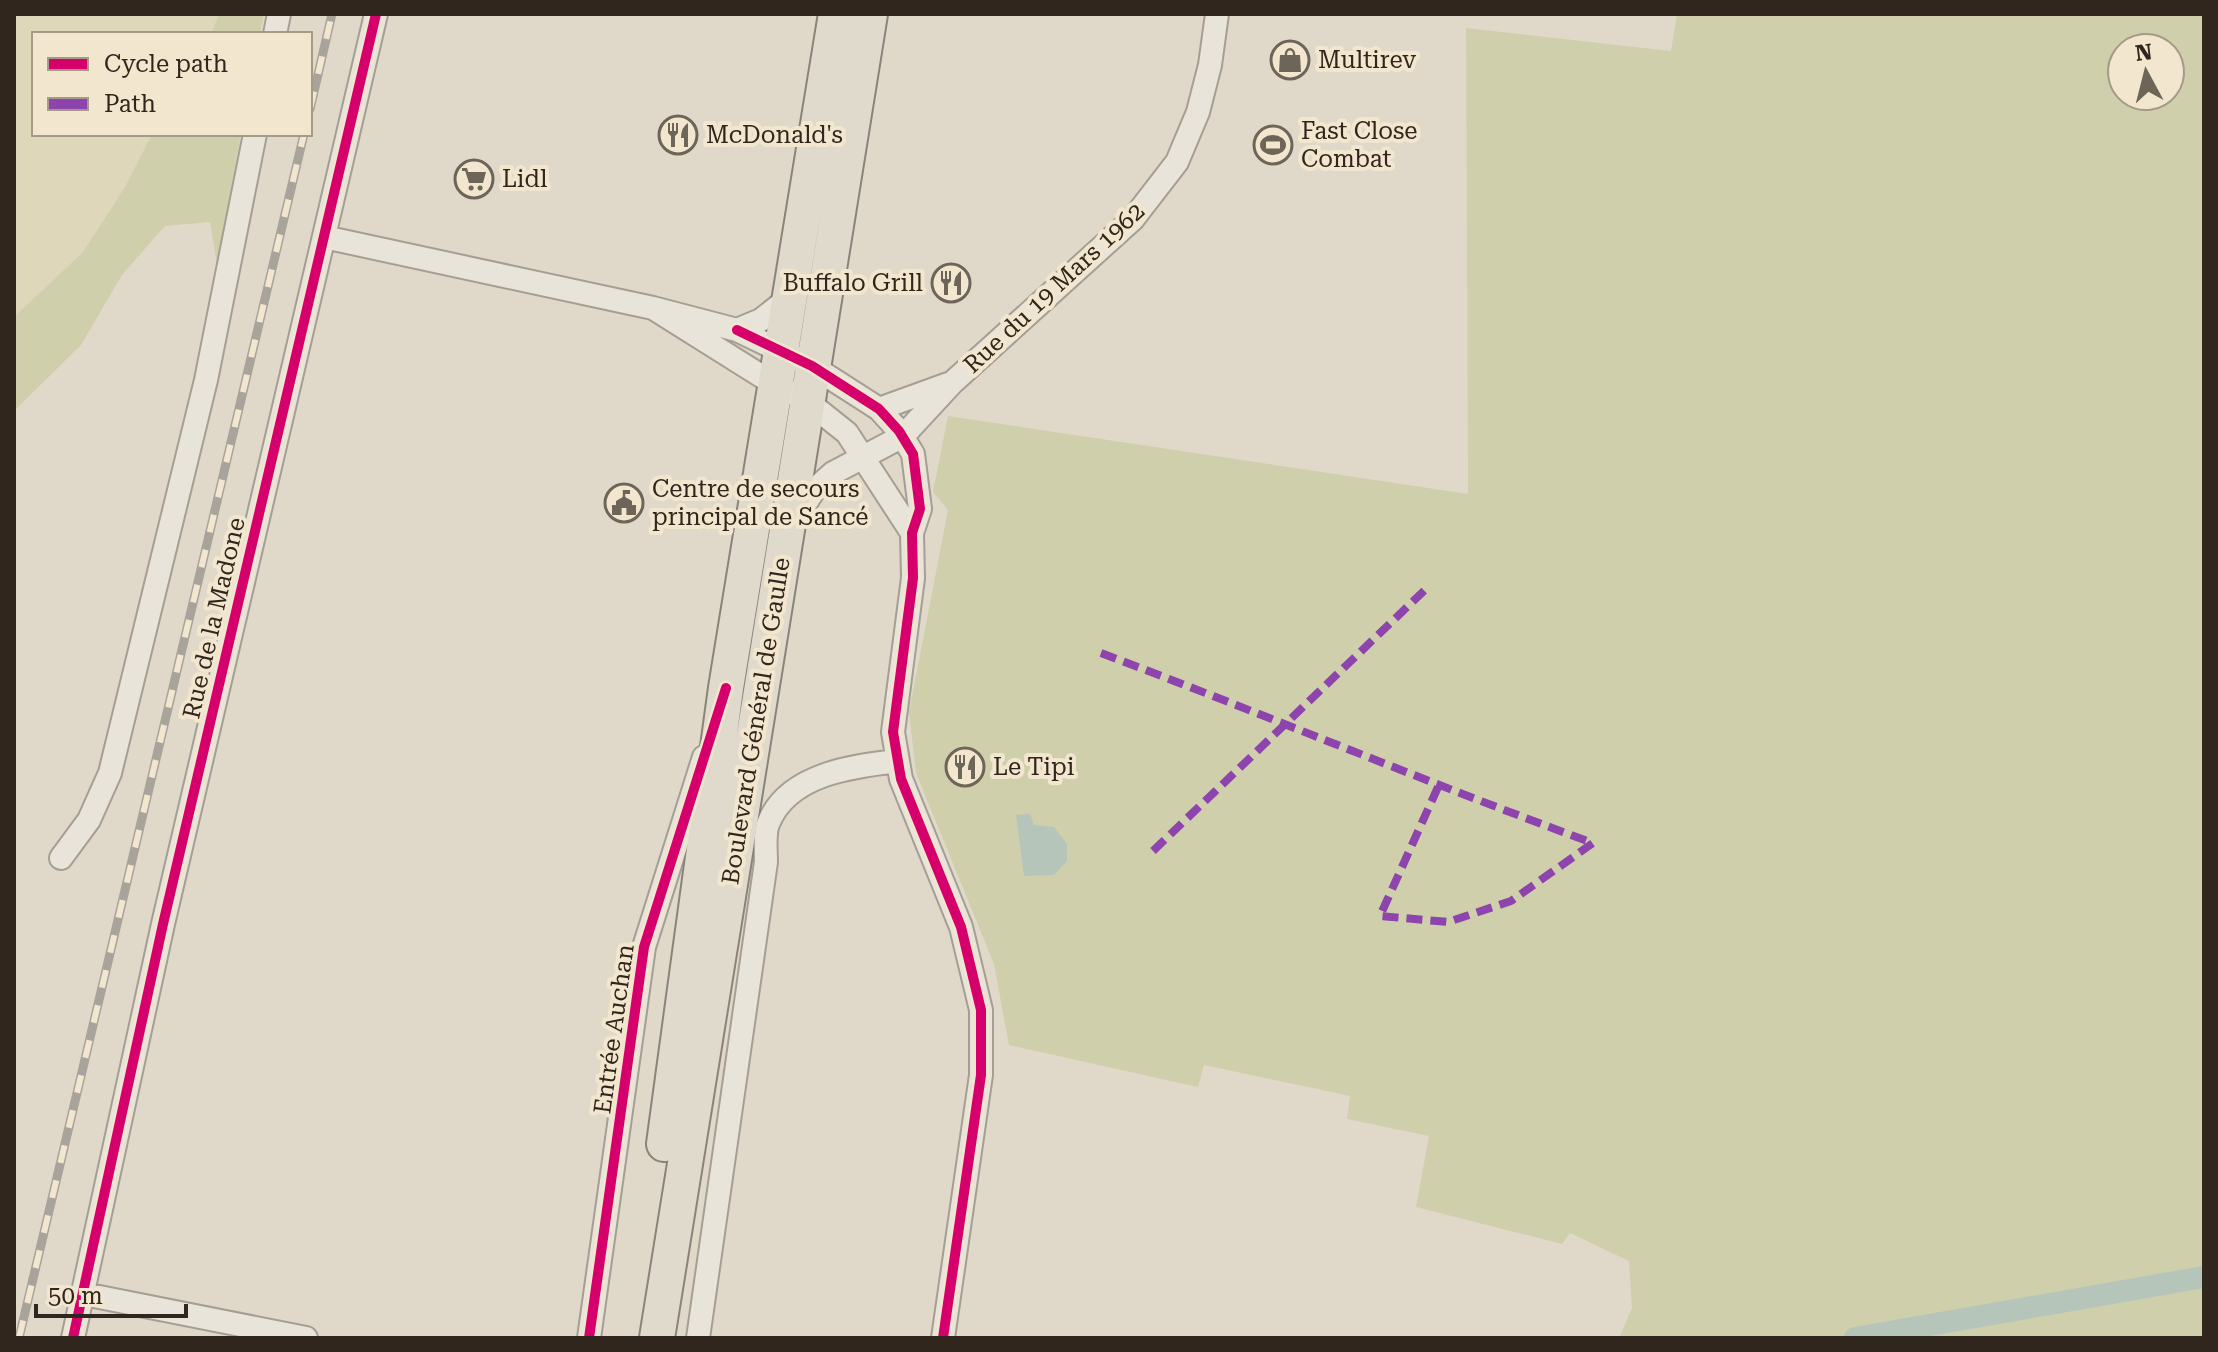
<svg xmlns="http://www.w3.org/2000/svg" width="2218" height="1352" viewBox="0 0 2218 1352" font-family="'Roboto Serif',serif">
	<style>
		.farmland { fill: #dfd7ba }
		.green { fill: #cfcfac; fill-rule: evenodd }
		.water { fill: #b5c5ba }
		.lines { fill: none; stroke-linecap: round; stroke-linejoin: round }
		.canal { stroke: #b5c5ba; stroke-width: 22 }
		.street-casing { stroke: #a59e93; stroke-width: 26 }
		.primary-casing { stroke: #8a8379; stroke-width: 38 }
		.street { stroke: #e8e4da; stroke-width: 22 }
		.primary { stroke: #dfdacc; stroke-width: 34 }
		.rail-casing { stroke: #a8a39b; stroke-width: 9 }
		.rail { stroke: #f2e7ce; stroke-width: 6; stroke-dasharray: 18; stroke-linecap: butt }
		.quiet { stroke: #8e44ad; stroke-width: 8; stroke-dasharray: 16 8; stroke-linecap: butt }
		.cycleway-casing { stroke: #f2e7ce; stroke-width: 15 }
		.cycleway { stroke: #d6006c; stroke-width: 10 }
		.labels { text-anchor: middle; stroke-width: 8; stroke-linejoin: round; paint-order: stroke }
		.poi-label { font-size: 24px; fill: #31261d; stroke: #f2e7ce; text-anchor: start }
		.street-label { font-size: 24px; fill: #31261d; stroke: #f2e7ce }
	</style>
	<rect width="100%" height="100%" fill="#e0d9c9"/>
	<!-- farmland -->
	<path class="farmland" d="M14,14H219L211,34H34V134H152L125,187L83,252L14,317Z"/>
	<!-- green -->
	<path class="green" d="M219,14H264L260,34H211Z
		M1677,14H2204V1338H1619L1632,1308L1629,1261L1570,1233L1562,1244L1416,1207L1429,1136L1347,1119L1350,1096L1204,1065L1198,1087L1009,1045L994,964L916,773L909,712L948,510L933,492L948,416L1468,494L1466,28L1671,51ZM2122,48H2170V96H2122Z
		M152,134H241L217,265L210,222L165,226L122,275L81,345L14,411V317L83,252L125,187Z"/>
	<!-- water -->
	<path class="water" d="M1030,814L1034,825L1054,827L1067,844V861L1054,875L1024,876L1016,815Z"/>
	<g class="lines">
		<!-- canal -->
		<path class="canal" d="M1855,1338L2204,1277"/>
		<!-- street casing -->
		<g class="street-casing">
			<path id="street" d="M275,34L279,14
				M324,237L653,308
				M790,297L761,320L737,330L653,308L774,384L807,401L847,433L912,533
				M737,330L812,366L879,409L899,431L913,454L920,509L912,533L913,578L893,732L901,779L961,927L981,1010V1075L943,1338
				M879,409L948,384
				M793,523L814,490L833,473L903,436L953,382L1133,219L1177,162L1198,112L1210,65L1217,14
				M61,858L89,820L110,773L206,380L255,134
				M84,1294L306,1338
				M73,1338L163,924L376,14
				M589,1338L644,947L704,757
				M698,1338L766,862C766,851 764,834 768,824C787,774 853,766 898,761"/>
		</g>
		<!-- primary casing -->
		<g class="primary-casing">
			<path id="primary" d="M664,1144L726,688L836,14
				M657,1338L870,14"/>
		</g>
		<!-- street -->
		<use href="#street" class="street"/>
		<!-- primary -->
		<use href="#primary" class="primary"/>
		<!-- rail casing -->
		<g class="rail-casing">
			<path id="rail" d="M310,109L332,14
				M19,1338L304,134"/>
		</g>
		<!-- rail -->
		<use href="#rail" class="rail"/>
		<!-- quiet -->
		<path class="quiet" d="M1101,653C1266,715 1428,783 1593,843L1511,901L1448,922L1380,916L1438,787
			M1153,851L1429,586"/>
		<!-- cycleway casing -->
		<g class="cycleway-casing">
			<path id="cycleway" d="M737,330L812,366L879,409L899,431L913,454L920,509L912,533L913,578L893,732L901,779L961,927L981,1010V1075L943,1338
				M73,1338L163,924L376,14
				M589,1338L644,947L726,688"/>
		</g>
		<!-- cycleway -->
		<use href="#cycleway" class="cycleway"/>
	</g>
	<!-- icons -->
	<defs>
		<g id="shop-ring" transform="scale(2)"><circle r="9.5" fill="#f2e7ce" stroke="#6e6559" stroke-width="1.5"/><path d="M-5-2.5h2.3a2.7 3.5 0 0 1 5.4 0H5L5.5 6h-11ZM-1.5-2.5h3a1.5 2.3 0 0 0-3 0Z" fill="#6e6559"/></g>
		<g id="restaurant-ring" transform="scale(2)"><circle r="9.5" fill="#f2e7ce" stroke="#6e6559" stroke-width="1.5"/><path d="M-5-6h1v4h1v-4h1v4h1v-4h1v5L-1.5 .5V6h-2V.5L-5-1ZM5-6V6H3V1.5H1.5Q1.5-4 5-6Z" fill="#6e6559"/></g>
		<g id="stadium-ring" transform="scale(2)"><circle r="9.5" fill="#f2e7ce" stroke="#6e6559" stroke-width="1.5"/><path d="M0-5a6.5 5 0 1 0 0 10a6.5 5 0 1 0 0-10ZM-3.5-1.8h7v3.6h-7Z" fill="#6e6559"/></g>
		<g id="supermarket-ring" transform="scale(2)"><circle r="9.5" fill="#f2e7ce" stroke="#6e6559" stroke-width="1.5"/><path d="M-6-5.5h2.5l.6 2H6L4.5 2H-2.5L-4.4-4H-6ZM-1.5 3.2a1.3 1.3 0 1 0 .1 0ZM3 3.2a1.3 1.3 0 1 0 .1 0Z" fill="#6e6559"/></g>
		<g id="civic-ring" transform="scale(2)"><circle r="9.5" fill="#f2e7ce" stroke="#6e6559" stroke-width="1.5"/><path d="M-.6-6.5H3V-4.5H.6V-3L4-1V1h2V6H-6V1h2V-1L-.6-3ZM-1.2 2.5V6h2.4V2.5Z" fill="#6e6559"/></g>
	</defs>
	<g fill-rule="evenodd">
		<use href="#shop-ring" x="1290" y="60"/>
		<use href="#restaurant-ring" x="678" y="135"/>
		<use href="#stadium-ring" x="1273" y="145"/>
		<use href="#supermarket-ring" x="474" y="179"/>
		<use href="#restaurant-ring" x="951" y="283"/>
		<use href="#civic-ring" x="624" y="503"/>
		<use href="#restaurant-ring" x="965" y="767"/>
	</g>
	<g class="labels">
		<!-- poi labels -->
		<g class="poi-label">
			<text x="1318" y="68">Multirev</text>
			<text x="1301" y="139">Fast Close<tspan x="1301" dy="28">Combat</tspan></text>
			<text x="706" y="143">McDonald's</text>
			<text x="502" y="187">Lidl</text>
			<text x="923" y="291" text-anchor="end">Buffalo Grill</text>
			<text x="652" y="497">Centre de secours<tspan x="652" dy="28">principal de Sancé</tspan></text>
			<text x="993" y="775">Le Tipi</text>
		</g>
		<!-- street labels -->
		<g class="street-label">
			<text transform="translate(1054 288) rotate(-43)" y="8">Rue du 19 Mars 1962</text>
			<text transform="translate(214 618) rotate(-77)" y="8">Rue de la Madone</text>
			<text transform="translate(756 721) rotate(-81)" y="8">Boulevard Général de Gaulle</text>
			<text transform="translate(614 1029) rotate(-82)" y="8">Entrée Auchan</text>
		</g>
	</g>
	<!-- border -->
	<rect width="2218" height="1352" fill="none" stroke="#31261d" stroke-width="32"/>
	<!-- legend -->
	<rect x="32" y="32" width="280" height="104" fill="#f2e7ce" stroke="#a59a87" stroke-width="2"/>
	<rect x="48" y="58" width="40" height="12" fill="#d6006c" stroke="#a59a87" stroke-width="2"/>
	<text x="104" y="72" font-size="24" fill="#31261d">Cycle path</text>
	<rect x="48" y="98" width="40" height="12" fill="#8e44ad" stroke="#a59a87" stroke-width="2"/>
	<text x="104" y="112" font-size="24" fill="#31261d">Path</text>
	<!-- north arrow -->
	<g transform="translate(2146 72) rotate(353)"><circle r="38" fill="#f2e7ce" stroke="#a59a87" stroke-width="2"/>
	<path d="M0-6L14 30L0 20L-14 30Z" fill="#6e6559"/>
	<text y="-12" font-size="22" font-weight="bold" text-anchor="middle" fill="#31261d">N</text>
	</g>
	<!-- scale -->
	<path d="M36 1304v12h150v-12" fill="none" stroke="#31261d" stroke-width="4"/>
	<text x="48" y="1304" font-size="24" fill="#31261d" stroke="#f2e7ce" stroke-width="6" paint-order="stroke">50 m</text>
</svg>
